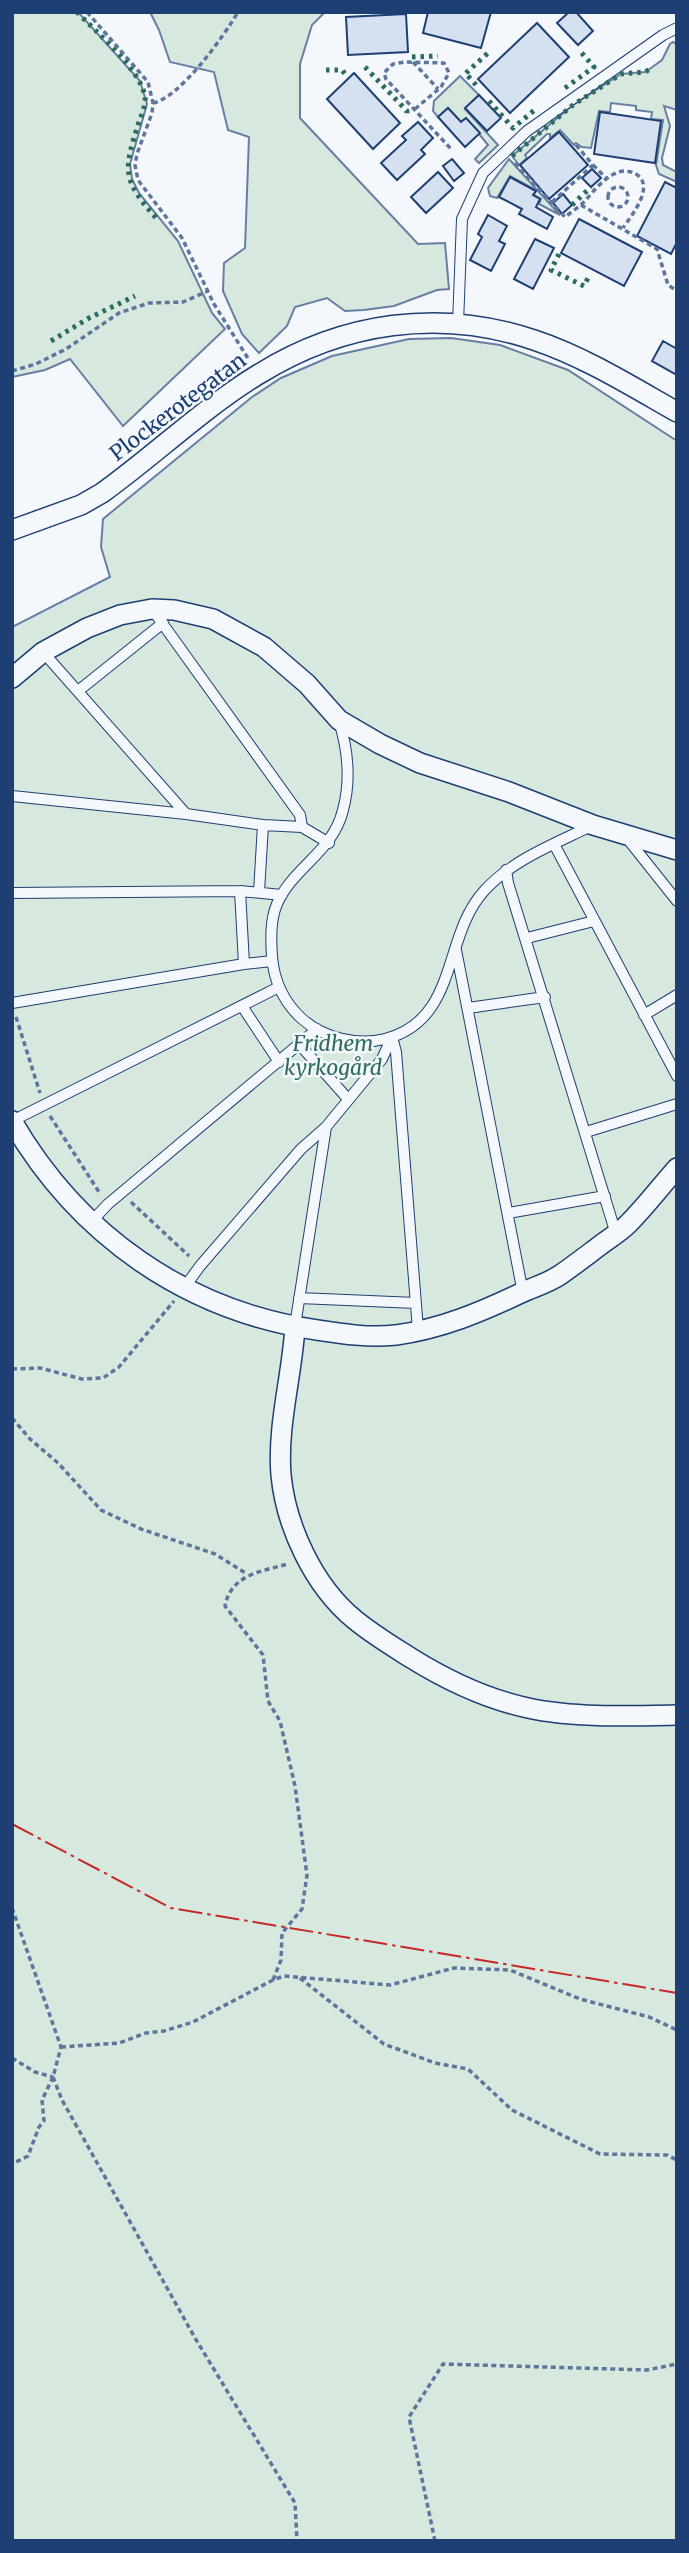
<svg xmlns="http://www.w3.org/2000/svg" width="689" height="2553" viewBox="0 0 689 2553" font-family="Merriweather,serif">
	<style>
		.green { fill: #d7e8df; stroke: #687fa3; stroke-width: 2 }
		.building { fill: #d5e0f0; stroke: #1d3f73; stroke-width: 2 }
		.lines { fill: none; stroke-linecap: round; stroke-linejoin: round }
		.lane-casing { stroke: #1d3f73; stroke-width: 12 }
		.street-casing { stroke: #1d3f73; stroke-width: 22 }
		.path { stroke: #5e769c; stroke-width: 3.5; stroke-dasharray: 5 3.5; stroke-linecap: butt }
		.lane { stroke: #f4f7fb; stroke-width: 10 }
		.street { stroke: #f4f7fb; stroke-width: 19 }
		.hedge { stroke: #2c6c60; stroke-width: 5; stroke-dasharray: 3.5 5; stroke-linecap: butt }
		.power { stroke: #c62828; stroke-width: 2; stroke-dasharray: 24 5 3.5 5; stroke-linecap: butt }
		.labels { text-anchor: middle; stroke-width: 5; stroke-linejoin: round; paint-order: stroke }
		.street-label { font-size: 21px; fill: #1d3f73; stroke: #f4f7fb }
		.park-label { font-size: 21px; font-style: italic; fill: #2c6c60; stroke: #f4f7fb }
	</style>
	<rect width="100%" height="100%" fill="#f4f7fb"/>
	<!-- green -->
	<path class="green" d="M12,12H78L140,81L147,104L130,164L132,179L139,193L178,241L212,313L225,329L123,426L70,359L45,370L12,377Z
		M150,12H325L312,25L300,64V118L418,244L445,243L449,289L437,290L394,306L364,310L345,311L327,298L295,307L287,326L259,353L242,334L223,291L224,263L245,248L249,137L228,130L214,72L170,62L159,30Z
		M673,42L677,44V110L664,106L670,126L662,158L663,165L677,172V182L659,174L656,165L663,120L651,119L652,112L636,110V106L611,103L610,112L599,111L591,148L582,147L576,143L574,145L560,130L550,138V134H547L525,155L527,158L519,165L512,156L573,105L621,74L645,72L651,68L662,60L670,44Z
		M460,76L479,95L465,109L498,145L479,163L475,159L488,145L466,118L461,122L448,108L438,117L433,111L434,101Z
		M509,159L560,215L539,204L541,199L534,195L536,190L510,176L497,198L490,196L488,188Z
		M451,338L500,345L568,370L677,441V2541H12V627L110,577L101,547L103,519L252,397L281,378L332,356L409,339Z"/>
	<!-- building -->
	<path class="building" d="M428,12H491L481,48L423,33Z
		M569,12H576L593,31L578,45L557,23Z
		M406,14L408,52L348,55L346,17Z
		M537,23L569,57L510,113L478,79Z
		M354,73L400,123L373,149L327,99Z
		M479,95L501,118L487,131L465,108Z
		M448,108L461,122L466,118L480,133L465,147L438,117Z
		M600,112L661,121L655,163L594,154Z
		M418,122L433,138L421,150L425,154L397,180L381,163L406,140L402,136Z
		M559,132L588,165L549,199L520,165Z
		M452,159L464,173L454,181L443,166Z
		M592,169L601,178L591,187L582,178Z
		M438,172L453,188L426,213L411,197Z
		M510,177L536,191L533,195L540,199L536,207L553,217L547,229L519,214L522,209L499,197Z
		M665,182L677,188V242L671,254L637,236Z
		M563,194L572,205L562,214L553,203Z
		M488,215L507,226L499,241L505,244L491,271L470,260L482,237L478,234Z
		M579,219L642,252L624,286L561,253Z
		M535,239L554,248L533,289L514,279Z
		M663,341L677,349V375L652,361Z"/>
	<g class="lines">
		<!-- lane casing -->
		<g class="lane-casing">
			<path id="lane" d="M458,324L462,219L483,173L527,131L663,35L677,28
				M152,609L300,815L302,827L329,843
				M43,652L186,814
				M78,691L163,623
				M339,721C348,750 351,780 343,810C333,852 293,867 277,904C270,920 271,940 272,957C274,980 284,1002 301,1018C323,1038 357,1046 385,1039C459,1020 442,937 484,891C513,859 555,844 593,825
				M12,796L186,814L263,825L302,827
				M626,837L677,901
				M554,844L677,1076
				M506,870L508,883L616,1234
				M240,891L244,964
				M259,892L263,825
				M12,893L240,891L282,895
				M527,938L594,921
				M456,950L523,1293
				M12,1003L244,964L272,961
				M242,1006L279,1062
				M468,1008L545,997
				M644,1015L677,995
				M392,1037L396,1052L418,1330
				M300,1045L348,1099
				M12,1121L279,987
				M586,1132L677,1104
				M508,1213L605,1196
				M91,1222L108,1204L317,1029
				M184,1288L200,1266L301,1149L326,1127L382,1059L392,1037
				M299,1298L416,1303
				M295,1326L326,1127"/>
		</g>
		<!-- street casing -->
		<g class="street-casing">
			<path id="street" d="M12,530L81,505L102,493C155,455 203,408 259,374C343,322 440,308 534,340C585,357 631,386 677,412
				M12,678L43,652L87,628L120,615L152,609L174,610L213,619L264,647L307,684L339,720L380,744L420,763L509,792L593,825L677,850
				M12,1121C78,1235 186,1311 317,1330C343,1334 369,1338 396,1335C441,1329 481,1312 521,1293C534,1287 548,1283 560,1275C573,1266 586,1256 598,1247C608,1239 619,1233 628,1224C645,1207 661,1186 677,1168
				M295,1327C292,1376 277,1426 281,1475C286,1527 314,1586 354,1619C372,1634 392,1646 411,1658C448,1681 486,1699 528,1708C573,1718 631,1716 677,1715"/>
		</g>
		<!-- path -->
		<path class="path" d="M87,12L148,82L153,103L152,113L137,154L135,165L138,180L182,238L214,304L249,360
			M413,62L438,89
			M153,103C180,98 224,36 238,12
			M415,109L441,87L449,73L444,63L405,62L393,64L384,73L386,79L451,149
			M515,163L565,217L581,205L657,249L668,285L677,291
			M593,165L606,178
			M608 197a10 10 0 1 1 20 0a10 10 0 1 1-20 0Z
			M552,202L593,165L576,145
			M581,205C591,195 601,180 614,174C621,170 629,170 636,174C656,186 631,216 623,228
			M12,371L36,364L66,349L119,313L149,303L183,302L208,291
			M16,1017L40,1093
			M50,1116L99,1192
			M131,1202L189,1256
			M12,1369L40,1368L82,1379L103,1378L119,1367L174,1301
			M12,1418L30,1439L58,1463L101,1510L141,1529L215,1554L247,1574
			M12,1908L61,2047L53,2077L42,2100L44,2121L39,2127L28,2156L12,2164
			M300,1978L384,2044L435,2063L468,2069L512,2110L600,2154L667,2155L677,2160
			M273,1980L281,1960L282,1933L302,1909L307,1875L295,1786L280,1721L268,1701L263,1655L225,1606C231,1574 263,1571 288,1564
			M61,2047L119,2043L146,2033L164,2031L193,2022L273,1980L284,1976L390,1985L454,1968L510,1970L580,1999L649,2017L677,2030
			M12,2058L35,2072L53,2077
			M53,2077L62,2100L195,2338L295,2503L297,2541
			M435,2541L409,2417L443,2364L647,2370L677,2364"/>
		<!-- lane -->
		<use href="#lane" class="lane"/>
		<!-- street -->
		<use href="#street" class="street"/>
		<!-- hedge -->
		<path class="hedge" d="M77,12C97,33 139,68 145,96C146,105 142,114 139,122C123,171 122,180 157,219
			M412,57L438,56
			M365,67L407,111V117
			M326,70H342L345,74
			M466,73L489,52
			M468,76L477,86
			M565,88L594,67L580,51
			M489,101L513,128L537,108
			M512,156L573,105L621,74L645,72L652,68
			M572,205L591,187
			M559,254L551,270L584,286L588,278
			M51,341L89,318L135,296"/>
		<!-- power -->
		<path class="power" d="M12,1824L171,1908L677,1993"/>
	</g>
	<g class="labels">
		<!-- street labels -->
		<g class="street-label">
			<text transform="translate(178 407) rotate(-37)" y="7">Plockerotegatan</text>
		</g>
		<!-- park labels -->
		<g class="park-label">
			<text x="333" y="1051">Fridhem<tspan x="333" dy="24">kyrkogård</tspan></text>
		</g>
	</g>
	<!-- border -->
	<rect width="689" height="2553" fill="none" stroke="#1d3f73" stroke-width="28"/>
</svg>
